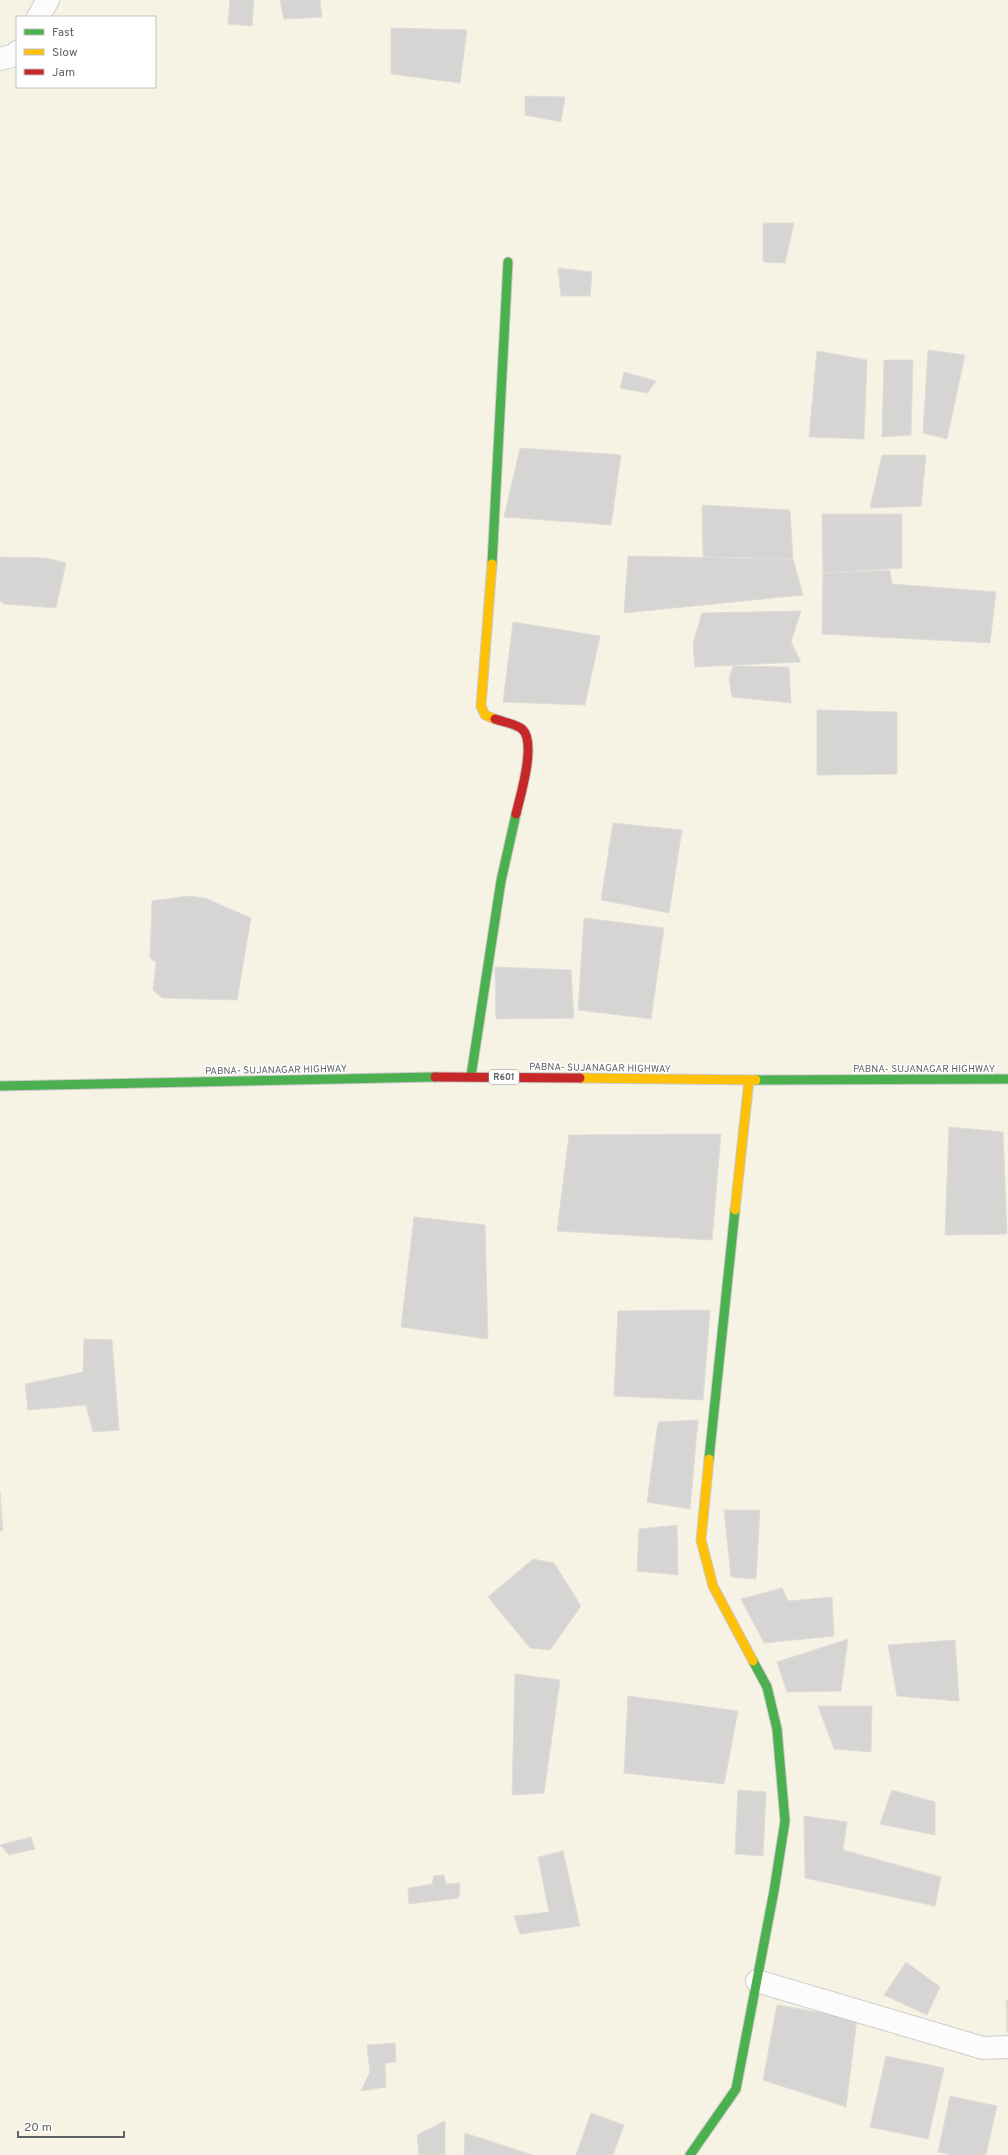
<svg xmlns="http://www.w3.org/2000/svg" width="1008" height="2155" viewBox="0 0 1008 2155" font-family="Overpass,sans-serif">
	<style>
		.commercial { fill: #f7f3e4; fill-rule: evenodd }
		.building { fill: #d6d5d3; stroke: #deddd9 }
		.lines { fill: none; stroke-linecap: round; stroke-linejoin: round }
		.street-casing { stroke: #cbcccc; stroke-width: 24 }
		.fast-casing { stroke: #cacacb; stroke-width: 11 }
		.slow-casing { stroke: #cacacb; stroke-width: 11 }
		.jam-casing { stroke: #cacacb; stroke-width: 11 }
		.street { stroke: #fdfcfc; stroke-width: 22 }
		.fast { stroke: #4caf50; stroke-width: 9 }
		.slow { stroke: #ffc107; stroke-width: 9 }
		.jam { stroke: #c62828; stroke-width: 9 }
		.labels { text-anchor: middle; stroke-width: 3; stroke-linejoin: round; paint-order: stroke }
		.shield { fill: #fff; stroke: #8f9295; stroke-width: 1 }
		.shield-label { font-size: 9px; font-weight: bold; fill: #5f6368 }
		.street-label { font-size: 10px; fill: #5f6368; stroke: #fff }
	</style>
	<rect width="100%" height="100%" fill="#efeeea"/>
	<!-- commercial -->
	<path class="commercial" d="M0,0H1008V2155H0ZM17,17H155V87H17Z"/>
	<!-- building -->
	<path class="building" d="M230,0H254L252,26L228,24Z
		M280,0H320L322,17L284,19Z
		M391,28L467,30L460,83L391,74Z
		M525,96L565,97L561,122L525,115Z
		M763,223H794L785,263L763,262Z
		M558,268L592,272L590,296H561Z
		M928,350L965,355L947,439L923,433Z
		M817,351L867,360L864,439L809,437Z
		M884,360H913L911,435L882,437Z
		M624,372L656,381L647,393L620,388Z
		M520,448L621,455L611,525L504,517Z
		M882,455H926L921,506L870,508Z
		M702,505L790,510L793,559L703,557Z
		M822,514H902V568L823,573Z
		M628,556L793,559L803,595L624,613Z
		M0,557L46,558L66,563L56,608L4,604L0,601Z
		M890,570L892,584L996,592L990,643L822,634L823,573Z
		M801,611L791,642L801,662L695,667L693,643L702,613Z
		M513,622L600,636L585,705L503,702Z
		M733,666L789,667L791,703L732,697L729,679Z
		M817,710L897,712V774L817,775Z
		M613,823L682,830L669,913L601,900Z
		M188,896L205,898L251,918L237,1000L162,998L153,990L156,962L150,958L152,901Z
		M584,918L664,928L651,1019L578,1010Z
		M495,967L571,970L574,1018L496,1019Z
		M949,1127L1003,1132L1007,1234L945,1235Z
		M721,1134L712,1240L557,1231L569,1135Z
		M414,1217L485,1225L488,1339L401,1327Z
		M710,1310L703,1400L614,1396L618,1311Z
		M84,1339L112,1340L119,1430L93,1432L86,1405L28,1410L25,1384L83,1372Z
		M698,1420L690,1509L647,1502L658,1422Z
		M0,1492L3,1531H0Z
		M724,1510H760L756,1579L731,1577Z
		M677,1525L678,1575L637,1571L639,1529Z
		M533,1559L554,1563L581,1606L550,1650L530,1648L488,1597Z
		M782,1588L788,1601L832,1597L834,1636L764,1643L741,1599Z
		M848,1639L841,1691L787,1692L777,1662Z
		M955,1640L959,1701L897,1696L888,1645Z
		M515,1674L560,1680L544,1793L512,1795Z
		M628,1696L738,1711L724,1784L624,1773Z
		M818,1706H872L871,1752L834,1749Z
		M738,1790L766,1792L763,1856L735,1854Z
		M892,1790L935,1802V1835L880,1824Z
		M804,1816L847,1822L843,1850L941,1877L935,1906L805,1878Z
		M31,1837L35,1849L9,1855L0,1845Z
		M563,1851L580,1926L520,1934L514,1916L549,1912L538,1857Z
		M444,1875L446,1884L460,1883L459,1898L409,1904L408,1888L432,1884L434,1876Z
		M906,1962L940,1987L927,2015L884,1995Z
		M1006,2000H1008L1007,2033Z
		M777,2005L857,2019L846,2107L763,2080Z
		M395,2043L396,2062L385,2063L386,2087L361,2091L370,2072L367,2045Z
		M886,2056L944,2068L928,2139L870,2127Z
		M950,2096L997,2106L986,2155H952L938,2152Z
		M591,2113L624,2125L613,2155H576Z
		M445,2121V2155H419L417,2135Z
		M465,2133L532,2155H464Z"/>
	<g class="lines">
		<!-- street casing -->
		<g class="street-casing">
			<path id="street" d="M38,17L48,0
				M0,59L15,55L17,52
				M757,1981L983,2048L1008,2047"/>
		</g>
		<!-- fast casing -->
		<g class="fast-casing">
			<path id="fast" d="M492,564L508,262
				M471,1076L501,881L516,814
				M756,1080L1008,1079
				M0,1086L435,1077
				M709,1459L735,1210
				M690,2155L736,2089L774,1891L785,1821L777,1729L767,1687L753,1661"/>
		</g>
		<!-- slow casing -->
		<g class="slow-casing">
			<path id="slow" d="M492,564L481,706L485,715L495,719
				M580,1078L756,1080
				M735,1210L749,1080
				M709,1459L701,1540L713,1586L753,1661"/>
		</g>
		<!-- jam casing -->
		<g class="jam-casing">
			<path id="jam" d="M495,719C503,722 516,724 522,729C537,742 520,797 516,814
				M435,1077L580,1078"/>
		</g>
		<!-- street -->
		<use href="#street" class="street"/>
		<!-- fast -->
		<use href="#fast" class="fast"/>
		<!-- slow -->
		<use href="#slow" class="slow"/>
		<!-- jam -->
		<use href="#jam" class="jam"/>
	</g>
	<g class="labels">
		<!-- shield labels -->
		<rect class="shield" x="489" y="1070" width="30" height="14" rx="3"/>
		<g class="shield-label">
			<text x="504" y="1080">R601</text>
		</g>
		<!-- street labels -->
		<g class="street-label">
			<text transform="translate(600 1067) rotate(1)" y="4">PABNA- SUJANAGAR HIGHWAY</text>
			<text x="924" y="1072">PABNA- SUJANAGAR HIGHWAY</text>
			<text transform="translate(276 1069) rotate(-1)" y="4">PABNA- SUJANAGAR HIGHWAY</text>
		</g>
	</g>
	<!-- legend -->
	<rect x="16" y="16" width="140" height="72" fill="#ffffff" stroke="#bfc1c3"/>
	<rect x="24" y="29" width="20" height="6" fill="#4caf50" stroke="#bfc1c3"/>
	<text x="52" y="36" font-size="12" fill="#5f6368">Fast</text>
	<rect x="24" y="49" width="20" height="6" fill="#ffc107" stroke="#bfc1c3"/>
	<text x="52" y="56" font-size="12" fill="#5f6368">Slow</text>
	<rect x="24" y="69" width="20" height="6" fill="#c62828" stroke="#bfc1c3"/>
	<text x="52" y="76" font-size="12" fill="#5f6368">Jam</text>
	<!-- scale -->
	<path d="M18 2131v6h106v-6" fill="none" stroke="#5f6368" stroke-width="2"/>
	<text x="24" y="2131" font-size="12" fill="#5f6368" stroke="#ffffff" stroke-width="3" paint-order="stroke">20 m</text>
</svg>
